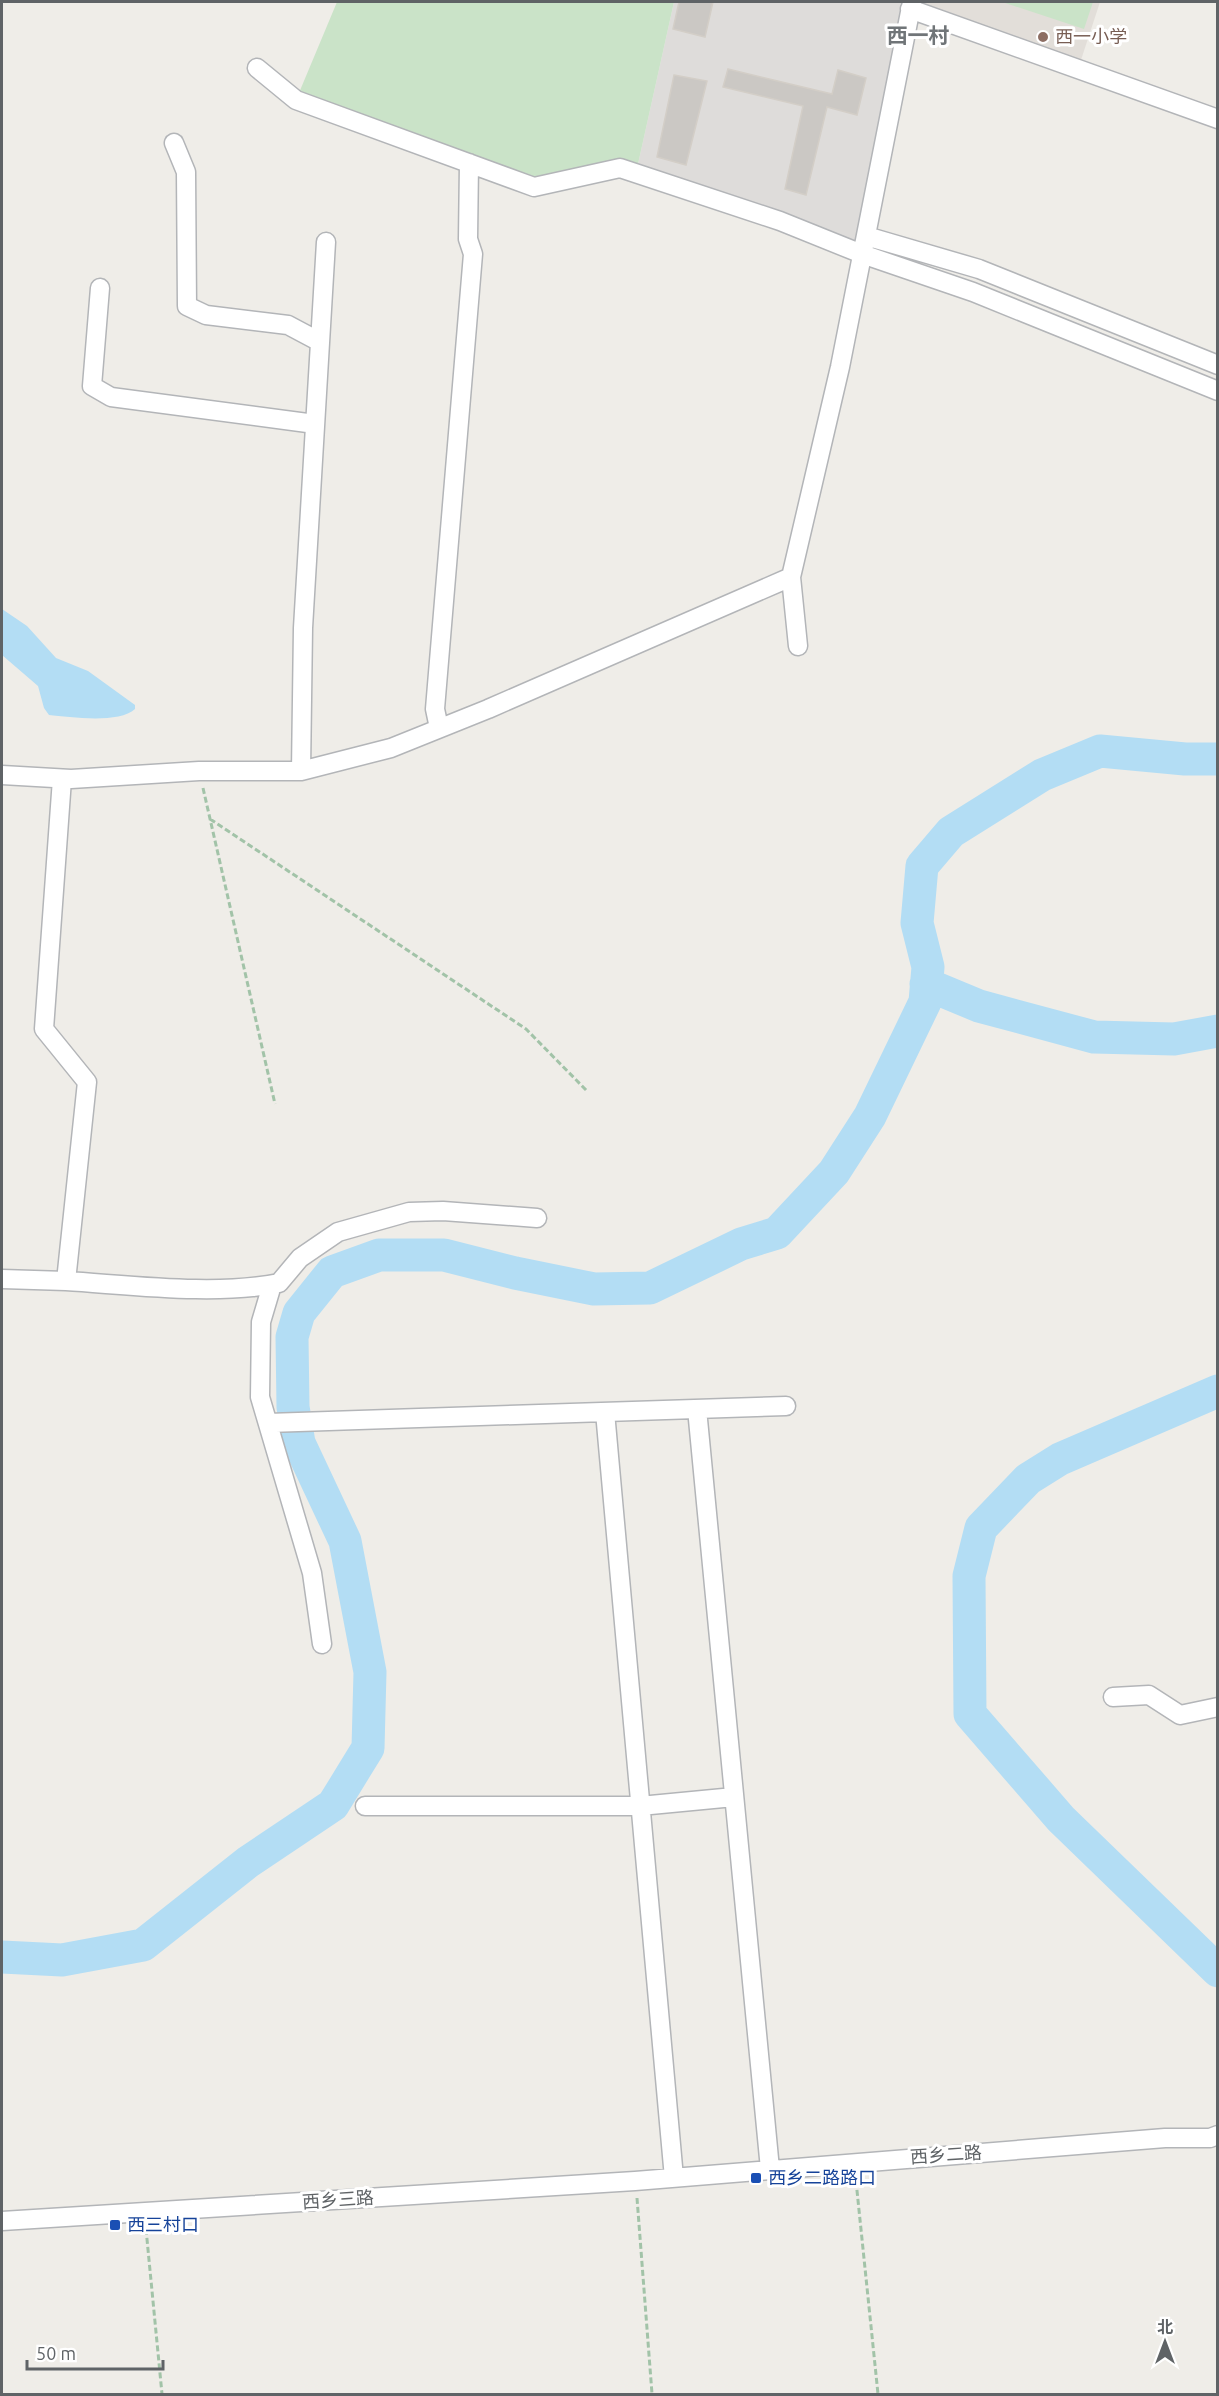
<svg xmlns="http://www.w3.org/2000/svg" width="1219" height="2396" viewBox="0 0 1219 2396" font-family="Ubuntu,'Noto Sans SC',sans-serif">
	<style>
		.industrial { fill: #dedcda }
		.education { fill: #e2ded9 }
		.green { fill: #cae3c8 }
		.water { fill: #b3ddf4 }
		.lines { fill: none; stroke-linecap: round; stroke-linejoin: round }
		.river { stroke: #b3ddf4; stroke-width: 33 }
		.building { fill: #cbc8c4; stroke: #d3cec7; stroke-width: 1.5 }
		.minor-casing { stroke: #b3b5b8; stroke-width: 21 }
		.path { stroke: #a2c3a8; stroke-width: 3; stroke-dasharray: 6 3; stroke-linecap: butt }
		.minor { stroke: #fff; stroke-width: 18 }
		.education-dot { fill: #8d6e63; stroke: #fff; stroke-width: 2 }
		.transit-dot { fill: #1a4fb4; stroke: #fff; stroke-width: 2 }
		.labels { text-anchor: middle; stroke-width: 6; stroke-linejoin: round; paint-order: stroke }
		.education-label { font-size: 18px; fill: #785e54; stroke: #fff; text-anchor: start }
		.street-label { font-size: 18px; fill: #5f6366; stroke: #fff }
		.transit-label { font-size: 18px; fill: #164399; stroke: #fff; text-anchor: start }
		.quarter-label { font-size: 21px; font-weight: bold; fill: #707578; stroke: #fff }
	</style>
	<rect width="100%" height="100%" fill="#efede8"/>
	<!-- industrial -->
	<path class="industrial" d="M674,2H912L862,254L636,173Z"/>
	<!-- education -->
	<path class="education" d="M918,2H1100L1079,66L916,8Z"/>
	<!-- green -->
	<path class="green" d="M337,2H674L636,173L534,187L296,100Z
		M1002,2H1093L1084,29Z"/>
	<!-- water -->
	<path class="water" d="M2,609L27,626L56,658L88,671L135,705V709C119,724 70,717 49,715L44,708L38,686L2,655Z"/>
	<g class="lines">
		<!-- river -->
		<path class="river" d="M926,984L979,1006L1094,1037L1174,1039L1218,1031
			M1218,1391L1060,1459L1028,1479L981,1528L969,1576L970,1714L1061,1819L1218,1971
			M2,1957L62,1960L143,1945L248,1862L333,1805L368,1748L370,1672L345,1541L299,1443L293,1407L292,1337L299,1313L332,1272L379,1255H444L515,1273L594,1289L650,1288L741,1244L777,1233L834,1172L870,1116L925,1002L928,967L917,923L922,866L951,832L1042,775L1100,751L1185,759H1218"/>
	</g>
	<!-- building -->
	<path class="building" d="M679,2H713L705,37L673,29Z
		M728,69L832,94L838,70L866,78L857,115L827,107L806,195L785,189L803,106L723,87Z
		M674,75L707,81L686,165L657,157Z"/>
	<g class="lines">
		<!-- minor casing -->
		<g class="minor-casing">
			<path id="minor" d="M910,9L1218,119
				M257,68L296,100L534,187L620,168L780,221L862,254L973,292L1218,391
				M174,143L186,172L187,306L206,315L288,325L320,342
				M866,236L979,269L1218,365
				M100,288L92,386L111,397L315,424
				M798,646L791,577L840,367L912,2
				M439,728L435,709L473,254L468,239L469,163
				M301,771L303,628L326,242
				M2,775L71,779L199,771H301L391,748L488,709L791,577
				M2,1279L66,1281L87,1082L44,1029L62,779
				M66,1281C131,1285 217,1296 279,1283L300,1258L338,1232L409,1212L443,1211L537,1218
				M272,1285L261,1322L260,1397L312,1573L322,1644
				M697,1409L770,2169
				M605,1412L674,2178
				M268,1423L786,1406
				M1113,1697L1149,1695L1180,1715L1218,1707
				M365,1806H640L734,1797
				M2,2221L635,2181L1165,2138H1210L1218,2135"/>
		</g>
		<!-- path -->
		<path class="path" d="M203,788L275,1104
			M210,819L526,1029L587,1091
			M856,2181L878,2394
			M637,2198L652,2394
			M146,2229L162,2394"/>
		<!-- minor -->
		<use href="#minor" class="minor"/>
	</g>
	<!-- markers -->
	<circle class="education-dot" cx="1043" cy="37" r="6"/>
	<g class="transit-dot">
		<rect x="750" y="2172" width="12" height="12" rx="3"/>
		<rect x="109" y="2219" width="12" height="12" rx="3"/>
	</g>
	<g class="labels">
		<!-- education labels -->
		<g class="education-label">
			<text x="1055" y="43">西一小学</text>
		</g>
		<!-- street labels -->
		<g class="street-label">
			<text transform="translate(946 2155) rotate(-4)" y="6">西乡二路</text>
			<text transform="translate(338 2200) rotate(-4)" y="6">西乡三路</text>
		</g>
		<!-- transit labels -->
		<g class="transit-label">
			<text x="768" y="2184">西乡二路路口</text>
			<text x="127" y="2231">西三村口</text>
		</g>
		<!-- quarter labels -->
		<g class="quarter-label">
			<text x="918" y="43">西一村</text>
		</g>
	</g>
	<!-- border -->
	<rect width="1219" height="2396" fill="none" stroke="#5f6366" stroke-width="6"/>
	<!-- north arrow -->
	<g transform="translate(1165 2342)" stroke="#ffffff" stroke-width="4.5" paint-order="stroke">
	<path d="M0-4.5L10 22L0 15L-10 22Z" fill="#5f6366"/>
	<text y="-9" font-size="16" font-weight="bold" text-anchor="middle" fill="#5f6366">北</text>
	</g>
	<!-- scale -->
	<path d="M27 2360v9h136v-9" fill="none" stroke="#5f6366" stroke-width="3"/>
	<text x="36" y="2360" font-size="18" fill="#5f6366" stroke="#ffffff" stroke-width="4.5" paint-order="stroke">50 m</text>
</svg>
